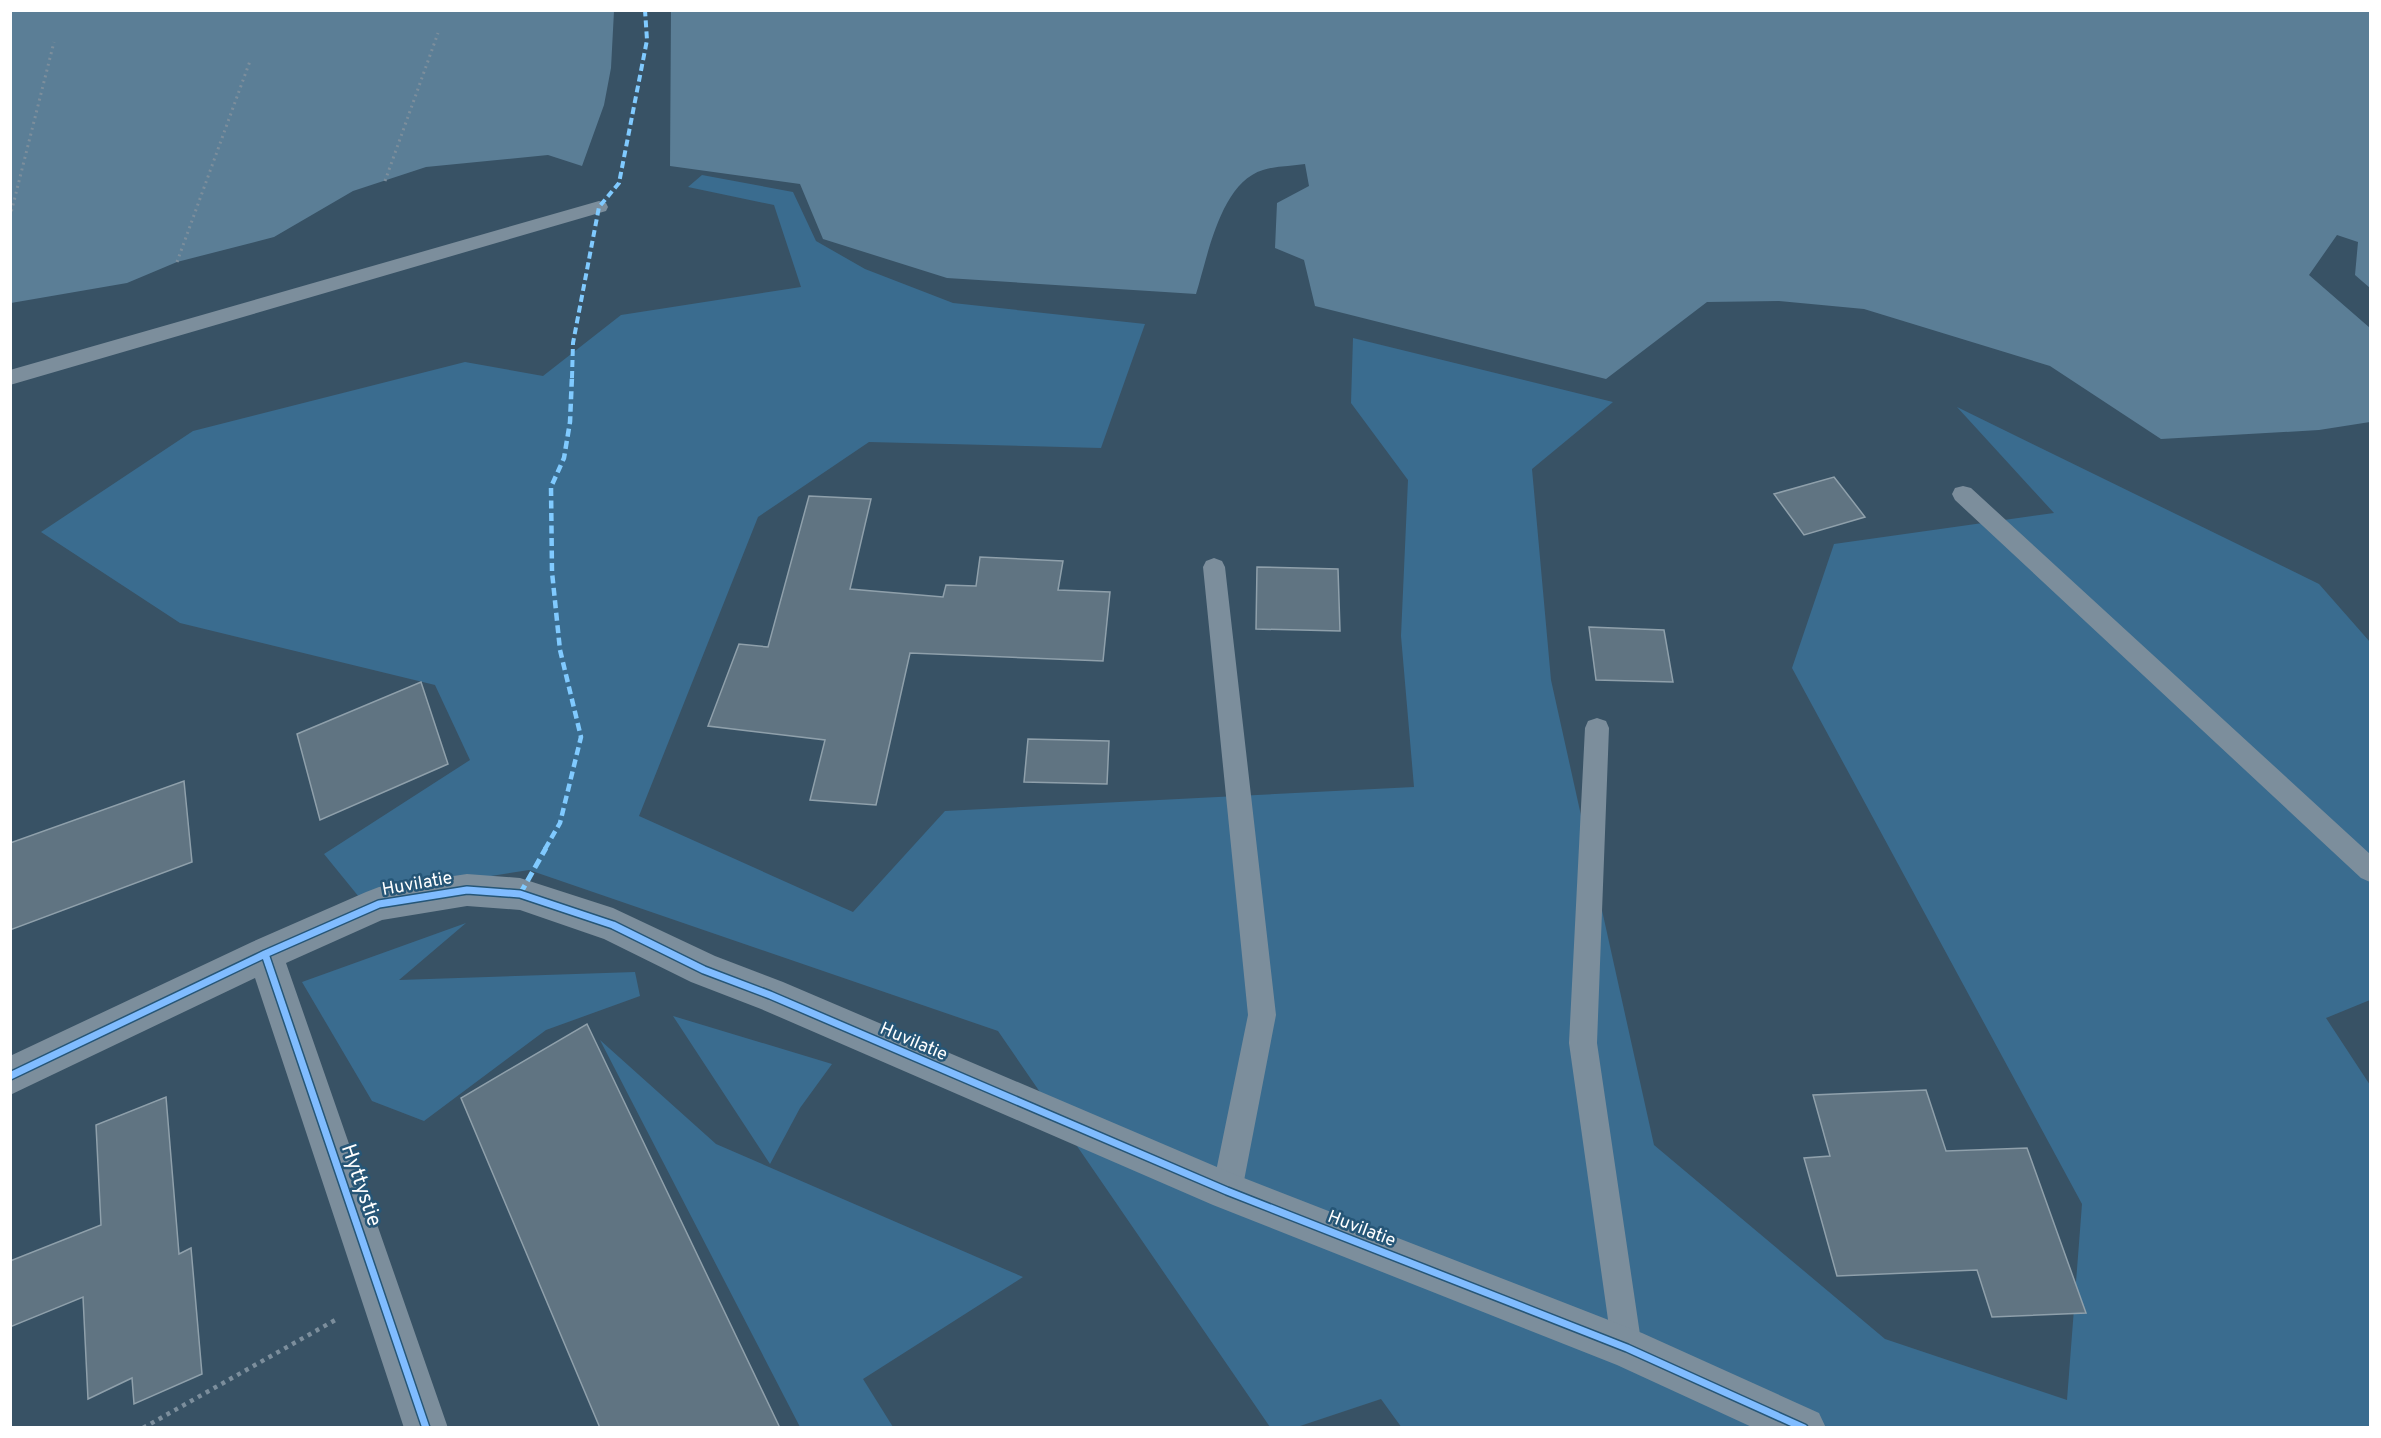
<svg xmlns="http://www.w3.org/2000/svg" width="2381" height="1438" viewBox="0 0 2381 1438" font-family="Overpass,sans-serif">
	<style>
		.green { fill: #3a6c8f }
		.water { fill: #5b7e96 }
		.building { fill: #607482; stroke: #8fa0ab; stroke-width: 1.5 }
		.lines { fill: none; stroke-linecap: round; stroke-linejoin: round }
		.path-far1 { stroke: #7c8e9c; stroke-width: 3; stroke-dasharray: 2 4; stroke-linecap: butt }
		.path { stroke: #7c8e9c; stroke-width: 4.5; stroke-dasharray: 4 5; stroke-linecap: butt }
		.lane { fill: #7c8e9c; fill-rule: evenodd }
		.street { fill: #7c8e9c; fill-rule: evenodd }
		.quiet-far2 { stroke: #80caff; stroke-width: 4; stroke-dasharray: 7 4; stroke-linecap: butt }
		.quiet-far1 { stroke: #80caff; stroke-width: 4.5; stroke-dasharray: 8 4.5; stroke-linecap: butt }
		.quiet { stroke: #80caff; stroke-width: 5; stroke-dasharray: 10 5; stroke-linecap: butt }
		.cycleway-casing { stroke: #265677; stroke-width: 10 }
		.cycleway { stroke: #80bcff; stroke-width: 7 }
		.labels { text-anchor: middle; stroke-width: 5; stroke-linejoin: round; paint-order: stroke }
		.street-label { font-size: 18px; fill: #fff; stroke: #265677 }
		.near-street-label { font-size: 21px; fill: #fff; stroke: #265677 }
	</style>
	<rect width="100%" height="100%" fill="#385265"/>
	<!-- green -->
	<path class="green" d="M702,175L793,192L816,241L865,269L953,303L1145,324L1101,448L869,442L758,517L639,816L853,912L945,811L1414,787L1401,636L1408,480L1351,403L1353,338L1613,402L1532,469L1551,680L1654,1145L1885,1339L2067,1400L2082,1204L1792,668L1834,544L2054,513L1957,407L2319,584L2370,642V1000L2326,1018L2370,1085V1427L1402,1428L1381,1399L1297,1427H1270L998,1031L529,870L359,897L324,854L470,760L435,685L180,623L41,532L193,431L465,362L543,376L621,315L801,287L774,205L688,187Z
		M466,923L399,980L635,972L640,996L546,1030L424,1121L372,1101L302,982Z
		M673,1016L832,1064L800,1108L770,1164Z
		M600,1040L716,1144L1023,1277L863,1379L893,1427H800Z"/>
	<!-- water -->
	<path class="water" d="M10,11L11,10L614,11L611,68L604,105L582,166L548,155L426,167L353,191L274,237L177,262L127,283L11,303Z
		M671,11H2370V288L2355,275L2358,242L2337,235L2309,275L2370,328V422L2319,430L2161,439L2050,366L1864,309L1779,301L1707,302L1606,379L1315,306L1304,260L1275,248L1277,203L1309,186L1305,164C1292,166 1276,166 1263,170C1220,183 1208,256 1196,294L947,278L823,239L800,184L670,166Z"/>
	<!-- building -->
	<path class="building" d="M1834,477L1865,517L1804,535L1774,494Z
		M809,496L871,499L850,589L943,597L946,585L976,586L980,557L1063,561L1058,590L1110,592L1103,661L910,653L876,805L810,800L825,740L708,726L739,644L768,647Z
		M1257,567L1338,569L1340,631L1256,629Z
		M1589,627L1664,630L1673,682L1596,680Z
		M421,682L448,764L320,820L297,734Z
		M1028,739L1109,741L1107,784L1024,782Z
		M184,781L192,862L10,930V843Z
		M587,1024L780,1428H600L461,1098Z
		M1926,1090L1946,1151L2027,1148L2086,1313L1992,1317L1977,1270L1837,1276L1804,1158L1830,1156L1813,1095Z
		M166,1097L179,1254L191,1248L202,1374L134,1404L132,1378L88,1399L83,1297L10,1327V1261L101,1225L96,1125Z"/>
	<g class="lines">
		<!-- path-far1 -->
		<path class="path-far1" d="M385,181L438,33
			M10,217L54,42
			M177,262L250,61"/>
		<!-- path -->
		<path class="path" d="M143,1428L337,1319"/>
		<!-- lane -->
		<path class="lane" d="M599,201L606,203L608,207L606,211L10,385V370Z
			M1963,486L1971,488L2370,854V882L2361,878L1955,500L1952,494L1955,488Z
			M1214,558L1222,561L1225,567L1276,1015L1242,1191L1237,1201L1227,1206L1217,1201L1212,1191L1248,1015L1203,567L1206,561Z
			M1597,718L1606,721L1609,728L1597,1043L1642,1348L1638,1359L1627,1363L1616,1359L1612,1348L1569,1043L1585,728L1588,721Z"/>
		<!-- street -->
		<path class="street" d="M467,874L520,878L613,908L715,956L783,982L1231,1173L1642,1333L1819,1413L1826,1428H1754L1617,1365L1213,1205L761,1009L691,982L604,939L520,910L467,906L382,920L286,963L448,1428H404L255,978L10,1095V1056L252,942L366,892L379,887Z"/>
		<!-- quiet-far2 -->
		<path class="quiet-far2" d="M572,378L573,343L599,207L619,183L647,40L645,10"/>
		<!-- quiet-far1 -->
		<path class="quiet-far1" d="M545,849L560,823L581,737L560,650L552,572L551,487L564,458L570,422L572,376"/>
		<!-- quiet -->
		<path class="quiet" d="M520,894L546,848"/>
		<!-- cycleway casing -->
		<g class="cycleway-casing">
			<path id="cycleway" d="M265,954L426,1428
				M10,1076L265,954L379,904L467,890L520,894L613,925L704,970L770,995L1227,1191L1627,1348L1804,1428"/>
		</g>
		<!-- cycleway -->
		<use href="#cycleway" class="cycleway"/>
	</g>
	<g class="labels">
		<!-- street labels -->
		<g class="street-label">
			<text transform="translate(417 883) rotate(-10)" y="6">Huvilatie</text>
			<text transform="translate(914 1041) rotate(23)" y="6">Huvilatie</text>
			<text transform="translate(1362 1228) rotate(21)" y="6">Huvilatie</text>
		</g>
		<!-- near-street labels -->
		<g class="near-street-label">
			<text transform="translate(362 1185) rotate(71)" y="7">Hyttystie</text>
		</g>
	</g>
	<!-- border -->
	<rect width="2381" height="1438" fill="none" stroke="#ffffff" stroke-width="24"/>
</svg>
